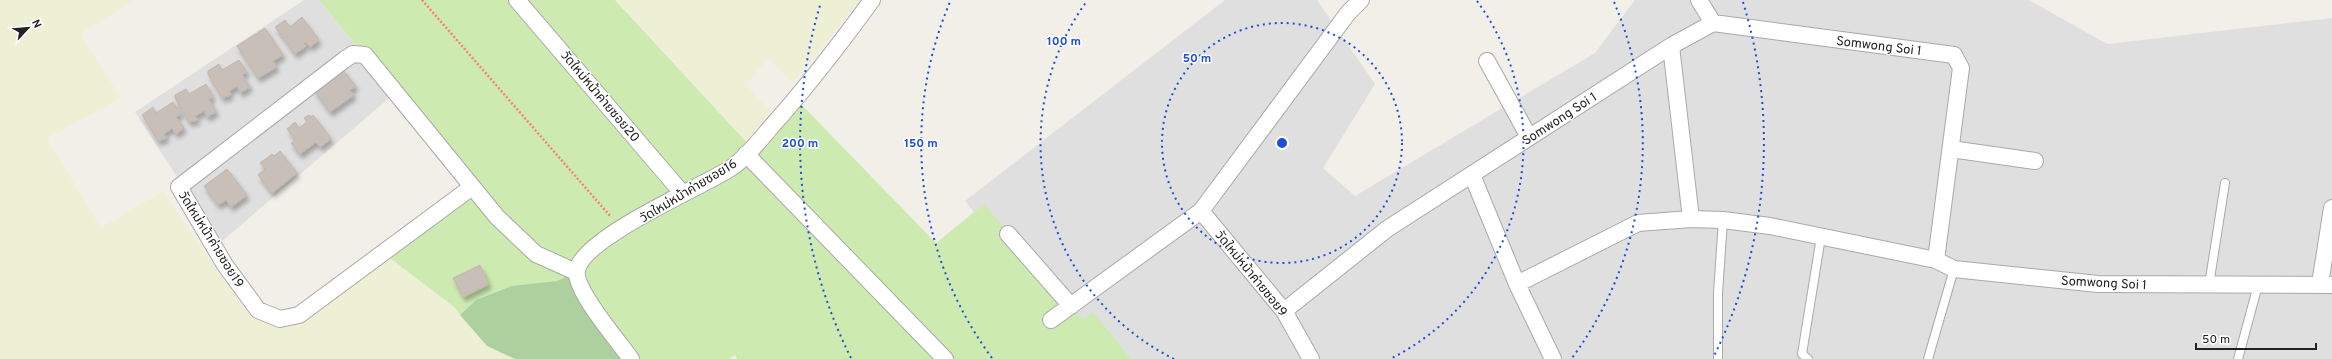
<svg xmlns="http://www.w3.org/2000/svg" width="2332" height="359" viewBox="0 0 2332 359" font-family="Overpass,'Noto Sans Thai',sans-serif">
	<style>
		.residential { fill: #e0dfdf }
		.farmland { fill: #eef0d5 }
		.grass { fill: #cdebb0 }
		.forest { fill: #add19e }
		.building { fill: #c7bfb8; stroke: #c4b6ab; filter: url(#shadow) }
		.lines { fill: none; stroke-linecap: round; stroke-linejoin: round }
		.lane-casing { stroke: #a9a9a9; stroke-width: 10 }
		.street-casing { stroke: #a9a9a9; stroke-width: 18 }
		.path { stroke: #fa8072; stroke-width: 2.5; stroke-dasharray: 2 2; stroke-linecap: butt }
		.lane { stroke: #fff; stroke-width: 8 }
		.street { stroke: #fff; stroke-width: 16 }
		.ring { fill: none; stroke: #1d4ed8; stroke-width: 2; stroke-dasharray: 2 4 }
		.labels { text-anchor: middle; stroke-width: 3; stroke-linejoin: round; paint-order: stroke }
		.street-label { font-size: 13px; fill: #222; stroke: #fff }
		.centre { fill: #1d4ed8; stroke: #fff; stroke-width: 2 }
		.ring-label { font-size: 12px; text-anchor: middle; font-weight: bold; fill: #1d4ed8; stroke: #fff; stroke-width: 3; stroke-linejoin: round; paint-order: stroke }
	</style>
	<defs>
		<filter id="shadow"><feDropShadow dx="2.5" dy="4.5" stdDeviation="2" flood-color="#0004"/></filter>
	</defs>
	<rect width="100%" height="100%" fill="#f2efe9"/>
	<!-- residential -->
	<path class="residential" d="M304,0H319L395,93L220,243L135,112Z
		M1225,0H1317L1375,84L1323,168L1355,196L1595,53L1635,0H2029L2107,44L2332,18V359H1089L965,201Z"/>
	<!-- farmland -->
	<path class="farmland" d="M0,0H135L80,34L121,98L47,138L101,228L163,191L249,316L286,329L302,322L390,258L454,307L487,346L515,359H0Z
		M616,0H860L793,83L768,58L746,85L771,111L746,141Z"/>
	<!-- grass -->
	<path class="grass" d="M319,0H615L752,148L796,99L936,243L984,204L1082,319L1093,312L1131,359H737L735,355L729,359H631L576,272L557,281L511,286L476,300L460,315L454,307L390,258L386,251L472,187Z"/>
	<!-- forest -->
	<path class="forest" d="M576,272L631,359H515L487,346L460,315L476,300L511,286L557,281Z"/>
	<!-- building -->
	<path class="building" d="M302,17L319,40L310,47L306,42L304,43L306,46L295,54L275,27L285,20L290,27Z
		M265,28L283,55L273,61L277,67L258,78L237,46Z
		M239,60L247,72L242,75L250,87L240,93L237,86L229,91L231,95L222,98L208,74V71L219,64L222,70Z
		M342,69L356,86L350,90L354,95L330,112L314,90Z
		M206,84L213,97L209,99L216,112L207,117L204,111L195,116L198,120L189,122L175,98V95L186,89L189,94Z
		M173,102L181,114L176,117L184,128L176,134L172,128L164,134L167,138L158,141L142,115L153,107L156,113Z
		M309,115L310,117L313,115L330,137V140L320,147L316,142L300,154L291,143L296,140L287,129L295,122L299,128L307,122L304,118Z
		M280,151L297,173L272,193L258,175L265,169L260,163L272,154L274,156Z
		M227,169L247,195L231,207L226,200L218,205L204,186Z
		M480,265L489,284L463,297L453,278Z"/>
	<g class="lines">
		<!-- lane casing -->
		<g class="lane-casing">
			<path id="lane" d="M2209,285L2225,183
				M1718,359V293L1723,220
				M1808,359L1802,354L1821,237
				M1928,359L1954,269
				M2238,359L2258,285"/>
		</g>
		<!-- street casing -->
		<g class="street-casing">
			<path id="street" d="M517,0L683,194
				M1699,0L1713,23
				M1671,46L1691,219
				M1487,61L1529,137
				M1951,149L2035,161
				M746,154L945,359
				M1472,175L1517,284L1638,223L1691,219L1723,220L1770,226L1936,260
				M472,187L299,315L280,319L258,310L225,265L179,187L344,60L353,54L365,55L497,217L536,254L576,272
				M1201,211L1284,311L1311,359
				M1008,234L1071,306
				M1517,284L1553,359
				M2320,284L2332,208
				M1284,311L1387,229L1671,46L1713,23L1954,55L1961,68L1936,260L1954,269L2098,284L2332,285
				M1051,320L1201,211L1348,13L1361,0
				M631,359C619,342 573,289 577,270C584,237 700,188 731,168C746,158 759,141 771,127C807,87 840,44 872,0"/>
		</g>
		<!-- path -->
		<path class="path" d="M422,0L611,217"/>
		<!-- lane -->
		<use href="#lane" class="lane"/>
		<!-- street -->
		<use href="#street" class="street"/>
	</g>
	<!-- distance rings -->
	<g class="ring">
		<circle cx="1282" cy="143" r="120"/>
		<path d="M1174 359A241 241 0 0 1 1087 1M1477 1A241 241 0 0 1 1390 359"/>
		<path d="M992 358A361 361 0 0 1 950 2M1614 2A361 361 0 0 1 1572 358"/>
		<path d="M851 358A482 482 0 0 1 821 2M1743 2A482 482 0 0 1 1713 358"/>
	</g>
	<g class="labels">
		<!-- street labels -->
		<g class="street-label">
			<text transform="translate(1879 45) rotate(7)" y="5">Somwong Soi 1</text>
			<text transform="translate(601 96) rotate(50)" y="5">วัดใหม่หน้าค่ายซอย20</text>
			<text transform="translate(1559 118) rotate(-33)" y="5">Somwong Soi 1</text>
			<text transform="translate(688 190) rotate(-31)" y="5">วัดใหม่หน้าค่ายซอย16</text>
			<text transform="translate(212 239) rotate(58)" y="5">วัดใหม่หน้าค่ายซอย19</text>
			<text transform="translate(1252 273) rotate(51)" y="5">วัดใหม่หน้าค่ายซอย9</text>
			<text transform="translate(2104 282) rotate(3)" y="5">Somwong Soi 1</text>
		</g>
	</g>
	<circle cx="1282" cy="143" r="6" class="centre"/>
	<g class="ring-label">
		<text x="1064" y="45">100 m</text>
		<text x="1197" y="62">50 m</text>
		<text x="800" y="147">200 m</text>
		<text x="921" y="147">150 m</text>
	</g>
	<!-- north arrow -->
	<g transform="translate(28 28) rotate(64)" stroke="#ffffff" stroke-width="3" paint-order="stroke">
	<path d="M0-3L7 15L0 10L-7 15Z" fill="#222222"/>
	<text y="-6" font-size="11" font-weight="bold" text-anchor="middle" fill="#222222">N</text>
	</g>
	<!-- scale -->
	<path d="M2196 343v6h120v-6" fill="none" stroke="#222222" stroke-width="2"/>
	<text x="2202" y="343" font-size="12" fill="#222222" stroke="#ffffff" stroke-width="3" paint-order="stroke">50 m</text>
</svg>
